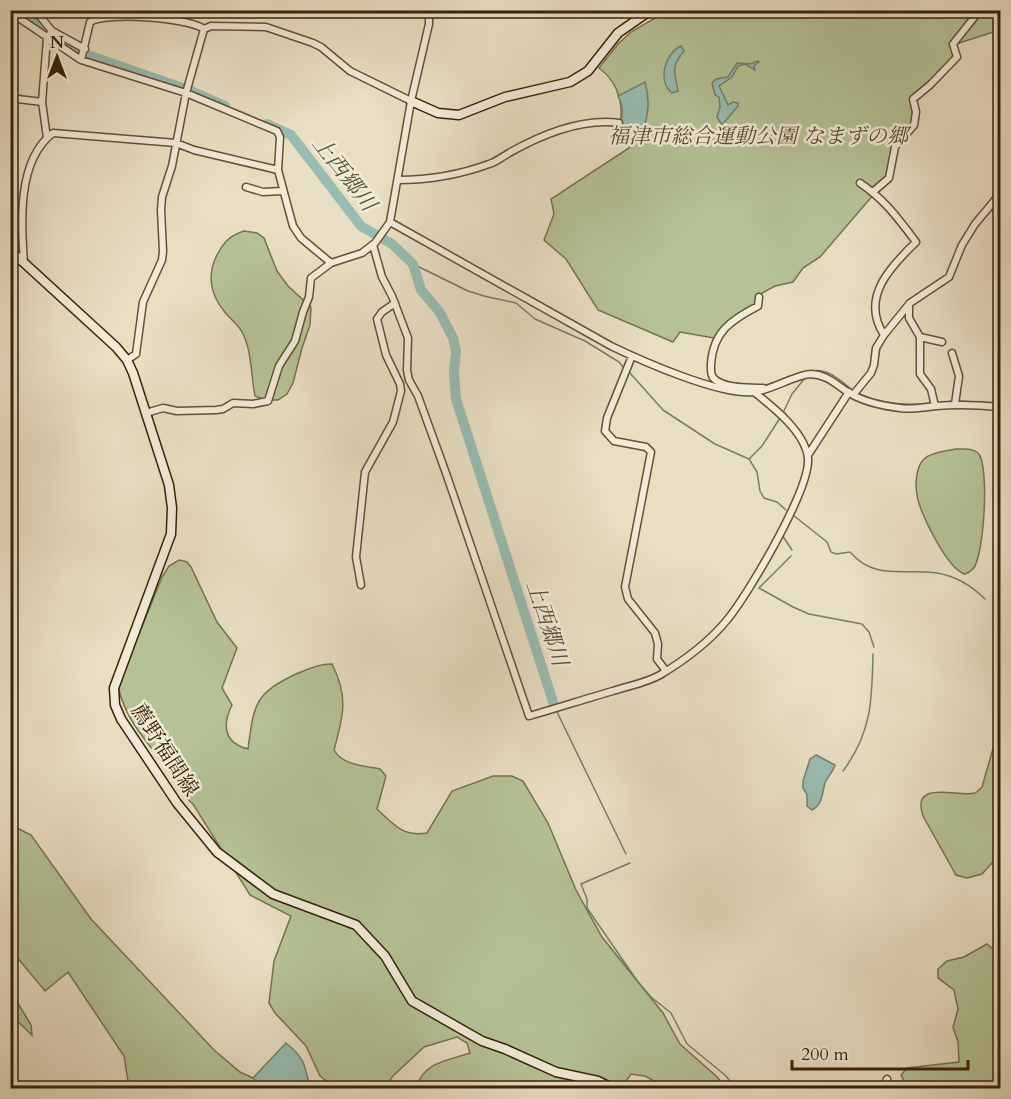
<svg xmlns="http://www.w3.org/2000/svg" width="1011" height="1099" viewBox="0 0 1011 1099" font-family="Cardo,'Noto Serif JP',serif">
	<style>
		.green { fill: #b4c295; stroke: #76724d; stroke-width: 1.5 }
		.water { fill: #97bcb1; stroke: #717e6c; stroke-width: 1.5 }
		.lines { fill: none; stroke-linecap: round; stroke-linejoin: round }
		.stream { stroke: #717e6c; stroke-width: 1.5 }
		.river { stroke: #97bcb1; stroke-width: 10 }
		.street-casing { stroke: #645134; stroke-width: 9 }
		.secondary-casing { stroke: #382205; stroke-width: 11 }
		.street { stroke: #f0ead7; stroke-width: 6 }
		.secondary { stroke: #f0ead7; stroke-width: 8 }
		.labels { text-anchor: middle; stroke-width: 5; stroke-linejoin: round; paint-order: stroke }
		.park-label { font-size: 21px; font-style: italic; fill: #574a29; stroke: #f0ead7 }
		.street-label { font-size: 21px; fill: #382205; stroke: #f0ead7 }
		.water-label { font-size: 22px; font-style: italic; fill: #545039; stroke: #f0ead7 }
	</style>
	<rect width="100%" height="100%" fill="#e8dec2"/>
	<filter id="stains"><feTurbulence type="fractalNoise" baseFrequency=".00333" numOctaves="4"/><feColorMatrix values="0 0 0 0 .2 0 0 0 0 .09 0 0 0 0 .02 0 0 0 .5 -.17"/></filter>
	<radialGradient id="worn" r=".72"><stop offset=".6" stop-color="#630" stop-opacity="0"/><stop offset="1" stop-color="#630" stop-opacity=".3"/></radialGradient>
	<!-- green -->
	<path class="green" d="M667,11H1000V30L956,44L960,56L952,66L915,100L918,118L916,125L896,149L893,176L890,182L874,194L820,257L803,268L793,282L775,286L757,296L756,304L736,315L714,338L680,332L673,342L598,310L566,259L544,240L554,214L551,199L629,148L631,141L618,134C625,110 621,84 599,68L618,44L631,32Z
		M244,231L257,233L264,238L277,271L288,286L311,307L310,325L302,348L293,383L287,394L278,400H265L255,396C251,376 252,350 242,332C238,324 229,318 224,311C210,294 207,274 217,255C224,242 229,236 244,231Z
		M956,449C964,449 972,448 978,453C990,465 984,557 973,569C970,572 968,573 965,574C948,570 919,512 917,495C915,484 916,467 924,459C931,452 947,451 956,449Z
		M179,560L187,562L191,567L217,622L237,648L222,688L232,705C222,725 224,743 248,749C254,704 254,694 296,674C309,669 318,664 332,664C349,697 343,717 334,750C342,765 365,766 380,769L386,776L377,809C394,825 403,837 427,833L452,791L493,776H512L523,781L548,823L576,890L602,937L663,1013L680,1044L716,1076L727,1088H667L645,1076L631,1074L621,1088H416C424,1062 446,1061 470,1053L467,1043L457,1037L424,1047L392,1077L386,1088H335L320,1076L306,1046L275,1013L269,1003L274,961L291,916L250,895L193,804C184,798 184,789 178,781C155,750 126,725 118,686L162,577L169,566Z
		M1000,724V854L982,874L967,878L956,875L923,816C910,778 960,798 975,793C977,792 980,789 982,787Z
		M13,826L31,835L91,919L214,1050L240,1072L253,1078L264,1088H134L128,1081L124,1056L68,972L45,991L11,950L10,827Z
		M987,944L1000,955V1088H908L901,1075L907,1068L959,1062L958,1042L953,1027L958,1009L954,990L938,978V969L947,961L964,957Z
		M10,990L31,1025L32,1035L11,1015Z"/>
	<!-- water -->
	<path class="water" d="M681,46L684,51C670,68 675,72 678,91L672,93C657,81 665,53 681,46Z
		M758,61L759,62L754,66L755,70L745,64L738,66L732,77L719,86L728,105L733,102L738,103V106L722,125L717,117L720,107L719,97L715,95L712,83L716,79L728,77L737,63L751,64Z
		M645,82C651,103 648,120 639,139L619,129C623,118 624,107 618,96Z
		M816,755L835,765C833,772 828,776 825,783C822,793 823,804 812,810L807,806V795L803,788V781L810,759Z
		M286,1043C305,1058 305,1066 310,1088H264L253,1078Z"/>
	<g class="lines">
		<!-- stream -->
		<path class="stream" d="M413,264L468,291L484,296L516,303L535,319L585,341L619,362L623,367
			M877,364L880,348
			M810,372C825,366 840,380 851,389
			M630,373L663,410L715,444L749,459L757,472L760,491L764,498L777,502L786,510
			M862,388L859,394C882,404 906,406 931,403
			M958,401L1000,403
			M947,402L952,401
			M783,413L792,394L805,378
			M749,459L762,446L780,418
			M790,521L793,515L827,542L831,552L836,554L850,552C875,581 904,568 937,573C955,576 972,586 985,599
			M782,535L792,550
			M791,556L759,588L793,607L809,614L862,624L869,632L874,647
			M557,712L626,854
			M843,771C872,732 872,700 873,654
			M630,863L581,884L587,899V908L638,982L651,997L671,1013L687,1044L725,1075L730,1081L732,1088
			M736,1088L756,1085L767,1088"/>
		<!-- river -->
		<path class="river" d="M15,10L76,51L191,91L225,106
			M267,124L291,135L361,226L392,244L413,264L421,290L439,311L453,338L456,351L454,372L456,399L554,705"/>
		<!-- street casing -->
		<g class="street-casing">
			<path id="street" d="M35,10L52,31L85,49
				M10,12L81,60L186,93L277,131L280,137L278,170L293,226L301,238L331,263
				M81,60L90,22C105,11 190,18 204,29L211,26L266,27L313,43L321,47L350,71L411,101
				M10,98L42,102
				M47,138L42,102L47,38L52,31
				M398,180C429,180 459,175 489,164C496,162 502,157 509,153C541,135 582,118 619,123
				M860,183C885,200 897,217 916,242C890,267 860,298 884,335
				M246,187L263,192L282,191
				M874,191L889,178L895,147L914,125L916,112L913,99L930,85L957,57L953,44L980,10
				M390,222L611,346C642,361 721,396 754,392C772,390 797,374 811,374C829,375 837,386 851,394C865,402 884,406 900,408C912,410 924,407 936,406C958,404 979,405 1000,407
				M373,245L382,277L392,296L408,338L407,370L409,380L418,396L447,476L529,716C557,708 585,699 613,691C628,686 646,683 660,675C685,660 709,642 727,620C748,595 811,488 808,458C805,432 773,407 754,392
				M24,263C21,223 17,160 53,133L176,143L194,150L278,170
				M759,297L758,306C731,320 713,332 711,364C711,371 710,377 717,381C731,389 748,387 763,388
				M909,305V318L920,337V374L931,389L935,406
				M920,337L942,342
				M952,353L959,376L955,404
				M632,356L607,418L605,431L614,441L646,447L651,452L625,587L628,599L655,633L658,644L657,659L666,671
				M127,360L136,354L143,302L162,260L163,251L161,210L162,197L172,166L186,93L204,29
				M853,395L871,373L874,365L876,348L884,335L910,303L949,277L962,245L975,224L1000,194
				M146,413L163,408L177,411L216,410L223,409L233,403L253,404L268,401L279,366L295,341L303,312L309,297L311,278L331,263L362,253L375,243L390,222L411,101L429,24V10
				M808,455L849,392
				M361,585L356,557L365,472L393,422L401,391L400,384L386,355L377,319L382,312L395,303
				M883,1088L887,1079"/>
		</g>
		<!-- secondary casing -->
		<g class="secondary-casing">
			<path id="secondary" d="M411,101L438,113L459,115L505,97L570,82L588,71L618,33L651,10
				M10,250L116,347L127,360L133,373L169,485L172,508L171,534L114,688L115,705L121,719L177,803L217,852L273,894L356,925L385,956L412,1001L482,1041L505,1049L556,1072L598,1081L612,1088"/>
		</g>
		<!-- street -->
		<use href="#street" class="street"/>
		<!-- secondary -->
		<use href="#secondary" class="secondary"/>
	</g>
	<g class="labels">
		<!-- park labels -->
		<g class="park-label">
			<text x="758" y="143">福津市総合運動公園 なまずの郷</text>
		</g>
		<!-- street labels -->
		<g class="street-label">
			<text transform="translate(165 750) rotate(57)" y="7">薦野福間線</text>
		</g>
		<!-- water labels -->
		<g class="water-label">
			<text transform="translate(345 173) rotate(52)" y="8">上西郷川</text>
			<text transform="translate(548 623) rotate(72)" y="8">上西郷川</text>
		</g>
	</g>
	<!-- margin -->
	<rect width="1011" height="1099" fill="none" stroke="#e8dec2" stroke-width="36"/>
	<rect x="12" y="12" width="987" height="1075" fill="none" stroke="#382205" stroke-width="3"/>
	<rect x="18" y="18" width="975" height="1063" fill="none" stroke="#382205" stroke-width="1.5"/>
	<!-- north arrow -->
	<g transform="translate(57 57)" stroke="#f0ead7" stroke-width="4.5" paint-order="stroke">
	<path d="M0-4.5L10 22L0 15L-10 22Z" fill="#382205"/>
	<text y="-9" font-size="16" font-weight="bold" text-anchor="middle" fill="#382205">N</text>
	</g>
	<!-- scale -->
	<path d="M792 1060v9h176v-9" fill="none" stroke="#382205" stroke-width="3"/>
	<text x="801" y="1060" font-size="18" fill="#382205" stroke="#f0ead7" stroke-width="4.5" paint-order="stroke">200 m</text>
	<rect width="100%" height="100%" filter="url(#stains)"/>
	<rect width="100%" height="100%" fill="url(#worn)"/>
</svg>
